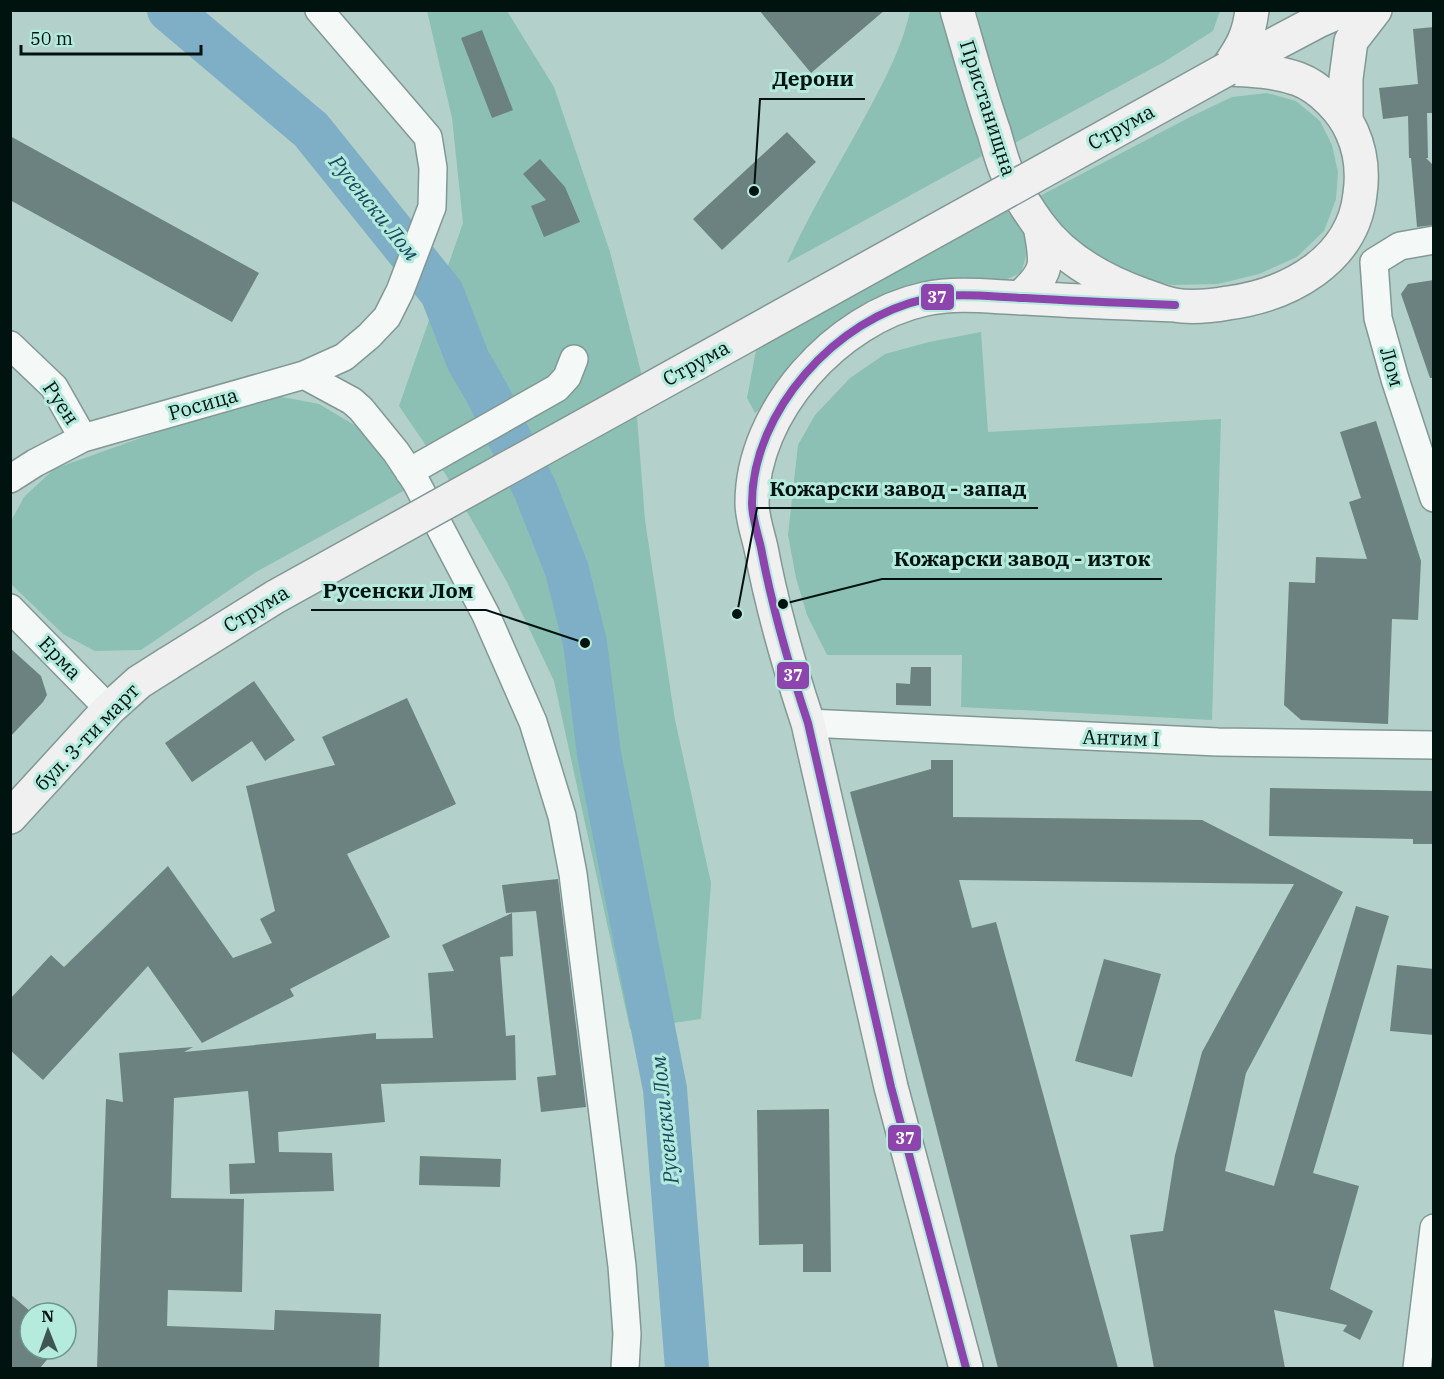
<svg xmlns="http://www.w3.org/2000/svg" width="1444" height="1379" viewBox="0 0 1444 1379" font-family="'IBM Plex Serif',serif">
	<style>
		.green { fill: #8cc0b4 }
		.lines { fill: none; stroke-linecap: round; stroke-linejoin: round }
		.river { stroke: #7fafc6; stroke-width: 44 }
		.building { fill: #6b8280 }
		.street-casing { stroke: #829894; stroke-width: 30 }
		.secondary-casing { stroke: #829894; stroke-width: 36 }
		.street { stroke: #f4f8f7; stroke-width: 27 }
		.secondary { stroke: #f0f0f0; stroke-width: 33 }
		.secondary-bridge-casing { stroke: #829894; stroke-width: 36; stroke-linecap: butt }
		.secondary-bridge { stroke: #f0f0f0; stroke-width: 33 }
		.bus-1-casing { stroke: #b4ebdd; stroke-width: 12 }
		.bus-1 { stroke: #8e44ad; stroke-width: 8 }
		.labels { text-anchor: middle; stroke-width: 6; stroke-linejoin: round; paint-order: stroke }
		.street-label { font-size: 20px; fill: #01130f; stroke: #b4ebdd }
		.water-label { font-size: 21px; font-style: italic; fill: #194660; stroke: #b4ebdd }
		.leader { fill: none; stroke: #01130f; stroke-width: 2 }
		.callout-dot { fill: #01130f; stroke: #b4ebdd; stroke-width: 2 }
		.callout-label { font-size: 21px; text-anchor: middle; font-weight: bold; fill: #01130f; stroke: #b4ebdd; stroke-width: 6; stroke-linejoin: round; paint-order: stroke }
		.line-badge { stroke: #b4ebdd; stroke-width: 2 }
		.badge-label { font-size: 16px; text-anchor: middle; font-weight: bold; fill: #fff }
	</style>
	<rect width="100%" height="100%" fill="#b4d0ca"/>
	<!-- green -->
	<path class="green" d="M427,11H507L554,87L610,252L641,372L636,403L645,520L675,720L711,883L701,1019L630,1029L554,681L507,582L446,475L399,406L463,223L452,118Z
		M910,11H943L982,156L787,263C813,205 847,152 876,96C890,69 904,40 910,11Z
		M970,11H1220L1213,31L1164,62L1011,145Z
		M1267,93L1296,101L1320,121L1332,145L1338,172L1336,199L1324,231L1297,257L1259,274L1218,284L1172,285L1122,276L1083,257L1032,200L1192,116L1232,97Z
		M1010,208C1031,238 1032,237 1021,273L1005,280H978L854,311L826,331L798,355L782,375L768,403L755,413L747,398L757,345Z
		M981,332L988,432L1221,419L1212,720L961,707L962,655H827L807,615L796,578L788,535L798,445L815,415L850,378L885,354L929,342Z
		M272,395L319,404L361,429L405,490L256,572L141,650L95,651L63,634L12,585L10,523L24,497L54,469L230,406Z"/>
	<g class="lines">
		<!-- river -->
		<path class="river" d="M169,10L311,130L442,293L468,360L487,393L535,489L567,570L585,643L599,754L665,1089L687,1368"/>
	</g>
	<!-- building -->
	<path class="building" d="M759,10H885L811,73Z
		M1434,27V113H1427L1428,158H1426L1434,166V225L1417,227L1411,158H1409L1408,116L1383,119L1379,88L1418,84L1413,29Z
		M482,30L513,110L492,118L461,38Z
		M787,132L816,162L722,250L693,219Z
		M10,136L259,273L232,322L10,200Z
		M540,159L565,187L580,222L544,237L531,206L546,200L523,174Z
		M1434,280V378H1430L1401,294L1408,284Z
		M1376,421L1421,561L1418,620L1392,619L1388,724L1301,720L1284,705L1289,582L1315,583L1316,557L1367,559L1349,502L1361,498L1340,432Z
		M10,648L41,676L47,695L43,702L10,737Z
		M911,667H931V706L896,705V683L910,684Z
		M254,681L295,740L265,761L252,741L192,782L165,743Z
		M407,698L456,804L347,854L390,937L290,989L294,996L202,1043L148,966L43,1080L10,1050V999L51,955L64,967L168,866L233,958L272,943L260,919L275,911L246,786L335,765L322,737Z
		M931,760H953V817L1202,820L1343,892L1246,1073L1225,1171L1274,1186L1356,906L1389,916L1313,1173L1359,1186L1330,1289L1373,1311L1360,1340L1343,1331L1347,1325L1274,1310L1285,1368H1154L1130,1235L1163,1231L1175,1155L1202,1052L1294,884L959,880L972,928L996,922L1118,1368H998L850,792L931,769Z
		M1270,788L1434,791V844H1413V839L1269,836Z
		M558,879L586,1107L541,1112L537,1077L556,1075L536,911L506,913L502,885Z
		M512,913L513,956L500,957L506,1036L515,1035L516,1080L381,1084L385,1122L278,1132L279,1152L332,1153L334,1191L230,1194L229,1164L255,1163L248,1091L174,1098L171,1198L244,1199L242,1292L168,1290L167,1326L274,1330L275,1310L381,1314L379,1368H97L106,1099L123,1102L119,1053L193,1047L184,1052L376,1033V1039L433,1038L428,973L454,971L442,945Z
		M1104,959L1161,974L1132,1077L1075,1061Z
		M1397,965L1434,969V1035L1390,1031Z
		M829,1109L831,1272H803V1244L759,1245L757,1110Z
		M420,1156L501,1159L500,1187L419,1185Z
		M10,1294L30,1311V1349H56L40,1368H10Z"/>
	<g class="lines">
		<!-- street casing -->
		<g class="street-casing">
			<path id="street" d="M1434,240L1400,246L1374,262L1378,318L1395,379L1434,498
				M10,345L54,387L83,438
				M304,375L352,401L361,409L396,452L416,482L486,615L533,722L562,816L573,874L622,1266L627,1334L625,1368
				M409,472L557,388L567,377L574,359
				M10,479L35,463L83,438L304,375L344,357L369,336L387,317L400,291L432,207L433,168L428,137L319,10
				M10,608L109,709
				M808,723L1218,742L1434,745
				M1417,1368L1434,1228"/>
		</g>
		<!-- secondary casing -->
		<g class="secondary-casing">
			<path id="secondary" d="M957,10C969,51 980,92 994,132C998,146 1002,162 1008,175C1017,192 1028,210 1039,225C1064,259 1104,281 1143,295C1153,298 1163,303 1174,305C1190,308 1211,306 1228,303C1288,295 1353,261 1360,194C1363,173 1361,152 1352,132C1343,111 1320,87 1298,79C1275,71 1252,70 1227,69
				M1229,68L1318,21L1343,10
				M1227,69C1242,47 1249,36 1252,10
				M1346,119V78L1351,41L1375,10
				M1020,298C1050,271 1047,264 1040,226
				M10,817L109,709L139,682L169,663
				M966,1368L891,1087L808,723C789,666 772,607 761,548C758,534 752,518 752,503C752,411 837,318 925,299C958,292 991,297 1025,298C1075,301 1125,303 1175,305"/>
		</g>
		<!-- street -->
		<use href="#street" class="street"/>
		<!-- secondary -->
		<use href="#secondary" class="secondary"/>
		<!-- secondary-bridge casing -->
		<g class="secondary-bridge-casing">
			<path id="secondary-bridge" d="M169,663L275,597L1227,69"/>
		</g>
		<!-- secondary-bridge -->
		<use href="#secondary-bridge" class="secondary-bridge"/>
		<!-- bus-1 casing -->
		<g class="bus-1-casing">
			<path id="bus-1" d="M966,1368L891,1087L808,723C789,666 772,607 761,548C758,534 752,518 752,503C752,411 837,318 925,299C958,292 991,297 1025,298C1075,301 1125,303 1175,305"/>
		</g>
		<!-- bus-1 -->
		<use href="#bus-1" class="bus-1"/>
	</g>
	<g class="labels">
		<!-- street labels -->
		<g class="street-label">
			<text transform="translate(988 108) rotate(72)" y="7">Пристанищна</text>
			<text transform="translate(1121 127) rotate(-29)" y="7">Струма</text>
			<text transform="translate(696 363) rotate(-29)" y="7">Струма</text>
			<text transform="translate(1392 367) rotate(74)" y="7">Лом</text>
			<text transform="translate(61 403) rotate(56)" y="7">Руен</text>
			<text transform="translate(203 404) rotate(-16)" y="7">Росица</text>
			<text transform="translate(256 609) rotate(-31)" y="7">Струма</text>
			<text transform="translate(60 658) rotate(46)" y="7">Ерма</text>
			<text transform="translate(87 737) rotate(-46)" y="7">бул. 3-ти март</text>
			<text transform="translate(1121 738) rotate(2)" y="7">Антим I</text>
		</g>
		<!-- water labels -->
		<g class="water-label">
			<text transform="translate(374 208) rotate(51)" y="7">Русенски Лом</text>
			<text transform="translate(665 1120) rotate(-96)" y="7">Русенски Лом</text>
		</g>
	</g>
	<!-- callouts -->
	<path class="leader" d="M754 191L760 99H865M737 614L757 508H1038M783 604L882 579H1162M585 643L486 610H311"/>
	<g class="callout-dot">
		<circle cx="754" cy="191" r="6"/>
		<circle cx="737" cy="614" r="6"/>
		<circle cx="783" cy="604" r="6"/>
		<circle cx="585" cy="643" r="6"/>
	</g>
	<g class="callout-label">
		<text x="813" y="86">Дерони</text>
		<text x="898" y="496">Кожарски завод - запад</text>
		<text x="1022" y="566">Кожарски завод - изток</text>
		<text x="398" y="598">Русенски Лом</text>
	</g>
	<g class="line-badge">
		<rect x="920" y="283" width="35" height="28" rx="6" fill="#8e44ad"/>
		<rect x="776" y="661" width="34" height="29" rx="6" fill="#8e44ad"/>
		<rect x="887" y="1124" width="35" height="28" rx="6" fill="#8e44ad"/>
	</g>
	<g class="badge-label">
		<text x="937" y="303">37</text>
		<text x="793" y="681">37</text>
		<text x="905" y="1144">37</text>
	</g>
	<!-- border -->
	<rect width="1444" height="1379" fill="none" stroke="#01130f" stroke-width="24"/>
	<!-- north arrow -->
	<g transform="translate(48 1331) rotate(359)"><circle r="28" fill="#b4ebdd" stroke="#6c958b" stroke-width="1.5"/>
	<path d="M0-4.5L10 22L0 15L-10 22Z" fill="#405550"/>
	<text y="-9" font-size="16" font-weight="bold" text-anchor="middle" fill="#01130f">N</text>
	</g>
	<!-- scale -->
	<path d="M21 45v9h180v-9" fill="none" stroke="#01130f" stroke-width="3"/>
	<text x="30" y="45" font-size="18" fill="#01130f" stroke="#b4ebdd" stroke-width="4.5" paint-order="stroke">50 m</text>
</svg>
